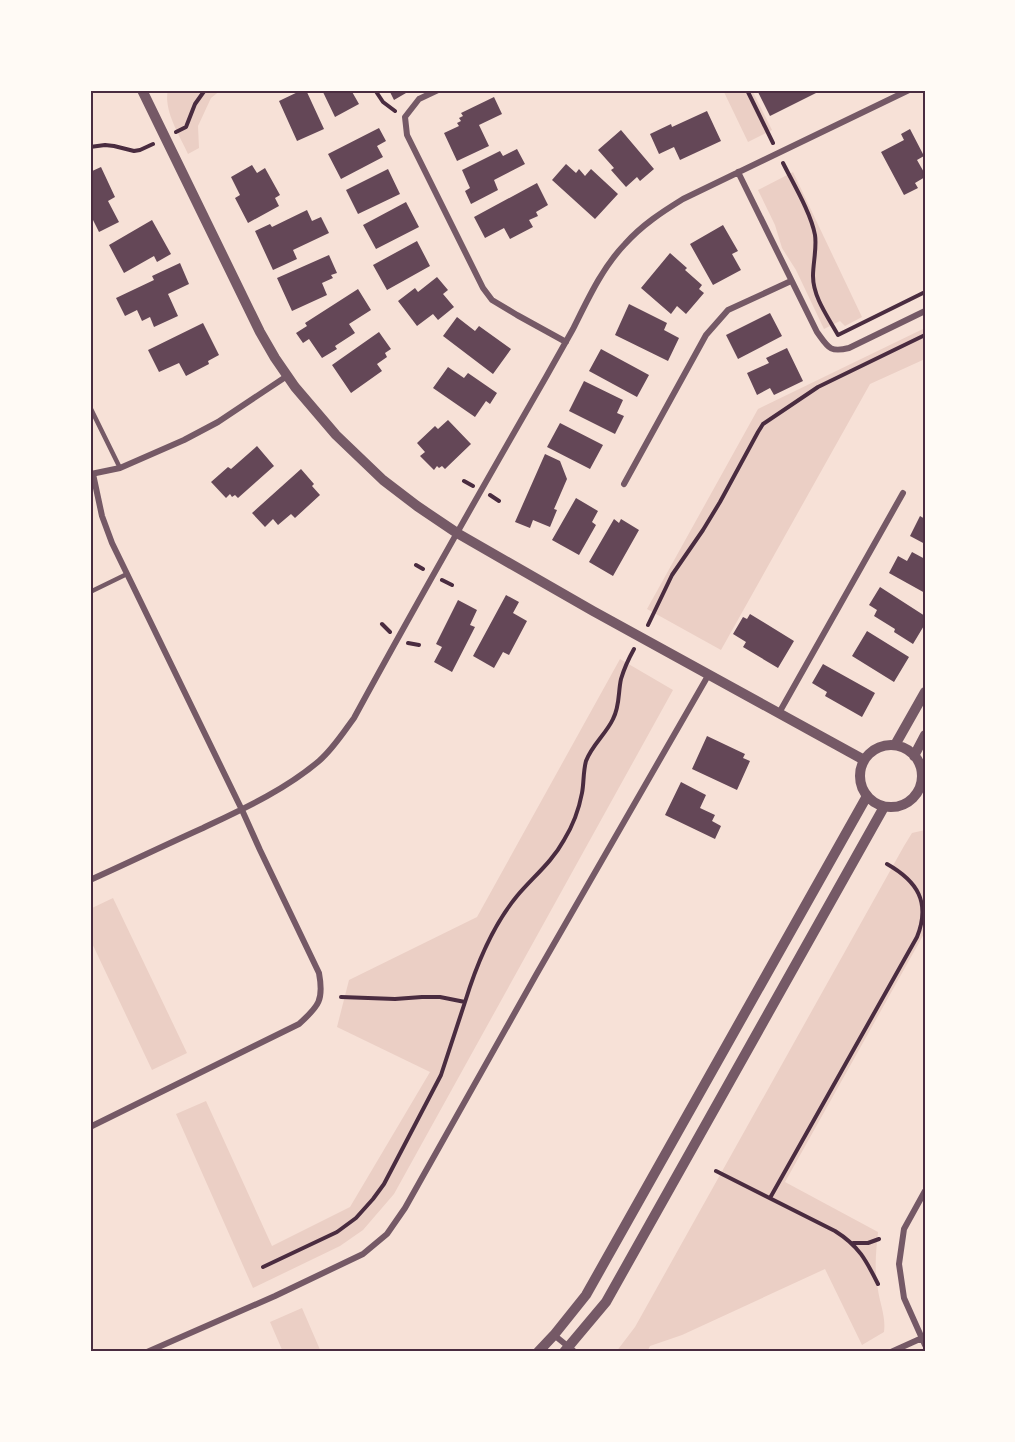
<svg xmlns="http://www.w3.org/2000/svg" width="1015" height="1442" viewBox="0 0 1015 1442" font-family="Commissioner,sans-serif">
	<style>
		.green { fill: #ebcfc5 }
		.building { fill: #644757 }
		.lines { fill: none; stroke-linecap: round; stroke-linejoin: round }
		.path { stroke: #4a2c40; stroke-width: 4 }
		.service { stroke: #755966; stroke-width: 4.5 }
		.minor { stroke: #755966; stroke-width: 6 }
		.tertiary { stroke: #755966; stroke-width: 10 }
		.neatline { fill: none; stroke: #4a2c40; stroke-width: 2 }
	</style>
	<rect width="100%" height="100%" fill="#f7e1d7"/>
	<!-- green -->
	<path class="green" d="M168,90H221L211,98L198,126L199,148L188,154C180,136 163,110 168,90Z
		M723,90H752L772,130L748,142Z
		M793,172L862,317L845,326L840,321L824,329L796,270L782,248L775,225L758,190Z
		M925,328V359L870,384L721,650L647,609L758,409Z
		M620,659L673,690L394,1194L363,1230L340,1246L253,1288L176,1114L206,1101L272,1246L350,1207L430,1072L337,1027L349,980L477,917Z
		M925,830V932L785,1182L878,1232C876,1251 874,1271 878,1290C880,1304 886,1317 884,1332L862,1345L825,1269L682,1335L650,1346L647,1352H616L635,1327L904,846L912,833Z
		M113,898L187,1053L152,1070L90,939V909Z
		M302,1308L321,1352H283L270,1322Z"/>
	<!-- building -->
	<path class="building" d="M302,90H306L324,129L297,141L279,101Z
		M322,90H351L359,104L335,117Z
		M389,90H405L406,93L394,100Z
		M757,90H814L816,93L770,116Z
		M494,97L502,114L479,125L489,146L457,161L444,133L459,126L457,123L461,121L459,118L463,116L461,113Z
		M707,111L721,141L680,160L674,147L659,154L650,134L671,124L672,127Z
		M379,128L386,141L377,146L383,157L341,179L328,154Z
		M910,129L924,156L917,160L925,174V177L915,183L918,188L904,195L881,152L904,140L901,134Z
		M621,130L654,169L640,181L637,177L626,187L611,170L614,168L598,150Z
		M517,149L525,164L494,180L498,190L471,204L465,191L470,188L462,170L500,151L503,156Z
		M566,164L576,173L579,169L585,176L591,169L618,194L595,219L552,180Z
		M252,165L257,173L265,168L280,195L275,198L279,206L248,223L235,198L240,195L231,177Z
		M101,167L115,197L108,201L119,222L99,232L90,214V172Z
		M388,169L400,194L358,214L346,190Z
		M537,183L548,205L536,212L538,216L529,220L533,227L510,239L504,228L485,238L474,217Z
		M406,202L419,227L376,249L363,225Z
		M307,210L312,221L321,217L329,233L293,250L297,259L273,270L255,231L270,224L272,227Z
		M152,220L171,254L157,262L154,256L124,273L109,245Z
		M723,225L738,251L732,254L741,270L713,285L690,244Z
		M417,241L430,266L387,290L373,265Z
		M670,253L687,268L685,270L702,285L699,289L704,293L686,314L677,306L671,314L641,288Z
		M329,255L337,273L331,275L333,278L322,283L327,295L292,311L277,278Z
		M180,263L189,284L168,294L178,316L154,327L150,317L142,321L137,310L125,316L116,298L154,280L152,276Z
		M437,277L448,290L443,294L454,307L438,320L433,314L417,326L398,301L415,288L418,292Z
		M358,289L371,310L349,324L355,333L335,346L337,349L322,358L309,339L303,343L296,333L307,326L305,323Z
		M629,304L667,323L664,330L679,338L668,361L615,335Z
		M770,313L782,336L738,359L726,335Z
		M457,317L475,331L479,326L511,349L493,374L443,336Z
		M203,323L219,355L208,361L209,364L186,376L179,363L159,372L148,350Z
		M379,332L391,349L385,353L387,357L377,364L382,371L351,393L332,365Z
		M787,348L803,381L774,395L770,388L757,395L747,373L769,363L766,358Z
		M601,349L649,375L637,397L589,371Z
		M448,367L464,378L468,373L497,393L490,404L486,401L475,417L433,388Z
		M584,381L623,400L617,413L624,416L615,434L569,411Z
		M448,420L471,444L445,469L442,466L439,468L437,466L434,470L420,456L425,452L417,443L435,426L438,429Z
		M560,423L603,445L590,469L547,447Z
		M257,446L274,466L238,498L235,495L232,497L230,494L226,498L211,482L228,467L231,469Z
		M545,454L560,461L567,479L554,509L557,510L550,527L533,520L530,528L515,522Z
		M301,469L314,484L312,486L320,495L295,518L291,514L278,525L273,519L265,527L252,513Z
		M576,498L598,511L592,522L596,525L579,555L552,540Z
		M920,516L925,519V544L910,536Z
		M614,519L619,523L621,519L639,530L613,576L589,562Z
		M912,552L925,559V593L889,573L898,556L907,561Z
		M880,587L925,616V624L913,644L894,632L895,629L874,616L877,610L869,605Z
		M506,595L519,602L513,613L527,621L509,655L503,652L494,668L473,656Z
		M458,600L477,610L470,625L475,627L452,672L434,662L442,647L436,644Z
		M750,614L794,641L778,668L743,647L746,642L733,634L743,617L747,619Z
		M867,631L909,657L894,682L852,656Z
		M823,664L875,693L862,717L825,696L827,692L812,683Z
		M707,736L745,754L743,758L750,761L737,790L692,769Z
		M681,782L706,795L700,808L715,815L712,821L721,826L715,839L665,815Z"/>
	<g class="lines">
		<!-- path -->
		<path class="path" d="M375,90L383,102L395,111
			M747,90L773,143
			M176,132L186,127L195,104L205,90
			M90,147L105,145L114,146L134,151L140,150L153,144
			M783,163C793,183 811,213 815,235C817,248 813,263 813,276C813,297 828,317 838,335L925,292
			M464,481L473,486
			M490,495L499,501
			M416,565L423,569
			M442,580L452,585
			M382,624L390,632
			M648,625L672,575L703,530L720,502L758,432L763,424L818,387L925,335
			M408,643L419,645
			M465,1002C476,966 493,925 517,896C533,877 552,862 564,840C572,827 579,809 582,793C584,783 583,772 586,761C592,745 606,734 613,719C620,706 618,692 621,679C624,669 629,658 634,649
			M716,1171L835,1231C859,1246 866,1260 878,1284
			M770,1198L917,937C931,902 917,881 887,864
			M853,1243H868L879,1239
			M263,1267L337,1232L356,1218L373,1199L384,1184L441,1075L465,1002L440,997H422L395,999L341,997"/>
		<!-- service -->
		<path class="service" d="M90,407L120,468
			M90,592L127,574"/>
		<!-- minor -->
		<path class="minor" d="M438,90L419,99L405,117L407,135L483,288L492,300L517,315L566,342
			M738,172L817,332C828,347 829,353 849,348L925,311
			M91,474L120,468L184,440L218,422L287,376
			M624,484L706,335L728,310L791,281
			M779,713L903,493
			M90,880C128,863 165,845 203,828C243,809 285,790 319,761C333,749 343,733 354,718C416,604 481,490 546,377C555,361 564,345 573,329C588,299 602,268 625,244C642,225 662,212 683,199L909,90
			M90,1127L299,1024C319,1006 324,1000 319,973L260,850L242,810L112,543L102,516L93,474
			M925,1191L904,1229L899,1264L904,1298L925,1345
			M554,1335L575,1352
			M147,1352L275,1296L363,1254L387,1234L405,1208L536,975L709,674
			M891,1352L922,1338"/>
		<!-- tertiary -->
		<path class="tertiary" d="M142,90L260,332L275,358L295,387L336,435L383,480L417,506L457,533L593,611L864,760
			M895,745L925,692
			M860 776a31 31 0 1 1 62 0a31 31 0 1 1-62 0Z
			M914,756L925,735
			M538,1352L554,1335L586,1295L867,796
			M564,1352L606,1302L884,807"/>
	</g>
	<!-- border -->
	<rect width="1015" height="1442" fill="none" stroke="#fffaf5" stroke-width="183"/>
	<rect x="92" y="92" width="832" height="1258" class="neatline"/>
</svg>
